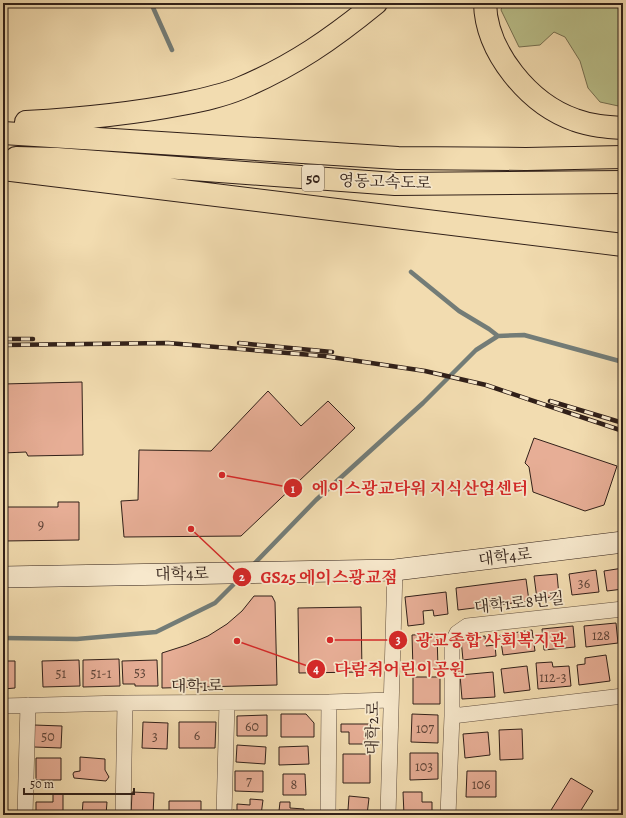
<svg xmlns="http://www.w3.org/2000/svg" width="626" height="818" viewBox="0 0 626 818" font-family="Alegreya,'Noto Serif KR',serif">
	<style>
		.green { fill: #bac08b; stroke: #767052 }
		.lines { fill: none; stroke-linecap: round; stroke-linejoin: round }
		.stream { stroke: #737c77; stroke-width: 4.5 }
		.building { fill: #e7ae96; stroke: #312019 }
		.street-casing { stroke: #614f3f; stroke-width: 16 }
		.secondary-casing { stroke: #312019; stroke-width: 22 }
		.highway-casing { stroke: #312019; stroke-width: 24 }
		.street { stroke: #f7e8cc; stroke-width: 15 }
		.secondary { stroke: #f7e8cc; stroke-width: 21 }
		.highway { stroke: #f2dcb0; stroke-width: 22 }
		.rail-casing { stroke: #312019; stroke-width: 4.5 }
		.rail { stroke: #f7e8cc; stroke-width: 3; stroke-dasharray: 9; stroke-linecap: butt }
		.labels { text-anchor: middle; stroke-width: 3.5; stroke-linejoin: round; paint-order: stroke }
		.number-label { font-size: 14px; fill: #5e4438 }
		.shield { fill: #f7e8cc; stroke: #6c5c4f; stroke-width: 1 }
		.shield-label { font-size: 15px; font-weight: bold; fill: #312019 }
		.street-label { font-size: 16px; fill: #312019; stroke: #f7e8cc }
		.leader { fill: none; stroke: #d62828; stroke-width: 1.5 }
		.callout-dot { fill: #d62828; stroke: #f7e8cc; stroke-width: 1.5 }
		.mark-label { font-size: 12px; text-anchor: middle; font-weight: bold; fill: #fff }
		.callout-label { font-size: 17px; text-anchor: middle; font-weight: bold; fill: #d62828; stroke: #f7e8cc; stroke-width: 3.5; stroke-linejoin: round; paint-order: stroke }
	</style>
	<rect width="100%" height="100%" fill="#f2dcb0"/>
	<filter id="stains"><feTurbulence type="fractalNoise" baseFrequency=".005" numOctaves="4"/><feColorMatrix values="0 0 0 0 .2 0 0 0 0 .09 0 0 0 0 .02 0 0 0 .5 -.17"/></filter>
	<radialGradient id="worn" r=".72"><stop offset=".6" stop-color="#630" stop-opacity="0"/><stop offset="1" stop-color="#630" stop-opacity=".3"/></radialGradient>
	<!-- green -->
	<path class="green" d="M503,3H623V107L600,102L588,88L580,61L565,37L554,32L540,45L519,47L501,10Z"/>
	<g class="lines">
		<!-- stream -->
		<path class="stream" d="M151,3L172,50
			M411,272L459,311L489,329L498,336
			M253,565L316,500L423,403L476,350L498,336L524,335L623,362
			M3,638L77,639L156,632L215,603L238,580"/>
	</g>
	<!-- building -->
	<path class="building" d="M82,382L83,455L28,456L26,452L3,453V384Z
		M268,391L301,426L328,401L355,428L241,536L124,537L121,501L138,500L139,450L211,451Z
		M534,438L617,466L604,505L585,511L533,492L529,467L525,463Z
		M58,502H79V540L3,541V507H58Z
		M623,568V589L607,591L604,571Z
		M596,570L599,592L572,595L569,574Z
		M557,574L559,596L537,599L534,576Z
		M526,579L529,601L458,610L456,588Z
		M446,592L448,614L434,616L433,610L423,611L424,624L408,626L405,597Z
		M254,596H272L275,602L277,685L162,688V653L187,645L208,636L227,624L242,611Z
		M361,607L362,672L299,673L298,608Z
		M616,623L618,643L586,647L584,626Z
		M573,626L575,647L544,650L542,629Z
		M532,630L535,651L503,655L500,635Z
		M437,634L438,668L413,669L412,635Z
		M485,636L486,646L495,645L496,656L463,660L461,639Z
		M606,655L610,681L579,685L577,665L585,664V658Z
		M119,659L120,686L83,687V660Z
		M79,660L80,686L43,687L42,661Z
		M157,660L158,686H135V684H123L122,661Z
		M3,661H15V688L3,689Z
		M552,662L553,667L569,666L571,686L538,689L536,663Z
		M527,666L530,690L504,693L501,669Z
		M493,672L495,697L462,699L460,675Z
		M413,677H440V704H413Z
		M281,714H306L314,723V737H281Z
		M412,714L438,715V743L411,742Z
		M267,715V736H237V716Z
		M143,722L168,723L167,749L142,748Z
		M179,722H216L215,748H179Z
		M341,724H369V744H349V732H341Z
		M34,725L62,726L61,748L34,747Z
		M522,729L523,759L500,760L499,730Z
		M488,732L490,755L465,758L463,734Z
		M237,745L266,747L265,764L236,762Z
		M308,746L309,764L279,765V747Z
		M410,753H438V779L410,780Z
		M343,754H370V783H343Z
		M80,757L105,759V770L109,777L106,781L74,778L73,774L74,772L80,771Z
		M36,758H61V780H36Z
		M235,771H263V792L235,791Z
		M467,771H496V797H466Z
		M283,774H305L306,795H283Z
		M571,778L593,791L578,815H548Z
		M132,792L154,793L153,815H131Z
		M403,792H422V802H432V815H404Z
		M53,794H63V815H36V802H53Z
		M349,796L369,798L367,815H338L339,810H348Z
		M250,799L263,800L261,815H233V810L237,811V804L250,805Z
		M169,801H201V815H169Z
		M83,802H107L106,815H82Z
		M280,802H290V808L304,809V813H311V815H274V811H279Z"/>
	<g class="lines">
		<!-- street casing -->
		<g class="street-casing">
			<path id="street" d="M3,706L125,703L329,702L390,700
				M452,716L623,696
				M25,815L28,705
				M123,815L125,703
				M224,815L227,703
				M328,815L329,702
				M388,815L395,570
				M448,815L452,716V643L457,633L467,626L623,609"/>
		</g>
		<!-- secondary casing -->
		<g class="secondary-casing">
			<path id="secondary" d="M3,577L395,570L623,542"/>
		</g>
		<!-- highway casing -->
		<g class="highway-casing">
			<path id="highway" d="M485,3C486,52 529,104 575,120C591,126 607,127 623,128
				M26,122C78,119 131,114 182,104C202,100 222,96 241,88C293,66 332,39 376,3
				M3,133L398,158L526,159L623,157
				M16,158L57,159L395,184L623,182
				M3,169L623,245"/>
		</g>
		<!-- street -->
		<use href="#street" class="street"/>
		<!-- secondary -->
		<use href="#secondary" class="secondary"/>
		<!-- highway -->
		<use href="#highway" class="highway"/>
		<!-- rail casing -->
		<g class="rail-casing">
			<path id="rail" d="M3,339H33
				M239,343L332,352
				M3,345L168,343L324,356L425,371L486,385L623,431
				M550,401L623,423"/>
		</g>
		<!-- rail -->
		<use href="#rail" class="rail"/>
	</g>
	<g class="labels">
		<!-- number labels -->
		<g class="number-label">
			<text x="41" y="529">9</text>
			<text x="584" y="588">36</text>
			<text x="601" y="640">128</text>
			<text x="140" y="677">53</text>
			<text x="61" y="678">51</text>
			<text x="101" y="678">51-1</text>
			<text x="553" y="682">112-3</text>
			<text x="252" y="731">60</text>
			<text x="425" y="733">107</text>
			<text x="197" y="740">6</text>
			<text x="48" y="741">50</text>
			<text x="155" y="741">3</text>
			<text x="424" y="771">103</text>
			<text x="249" y="786">7</text>
			<text x="294" y="789">8</text>
			<text x="481" y="789">106</text>
		</g>
		<!-- shield labels -->
		<rect class="shield" x="302" y="165" width="22" height="26" rx="3"/>
		<g class="shield-label">
			<text x="313" y="183">50</text>
		</g>
		<!-- street labels -->
		<g class="street-label">
			<text transform="translate(385 181) rotate(2)" y="6">영동고속도로</text>
			<text transform="translate(505 556) rotate(-7)" y="6">대학4로</text>
			<text transform="translate(182 573) rotate(-1)" y="6">대학4로</text>
			<text transform="translate(519 602) rotate(-6)" y="6">대학1로8번길</text>
			<text x="197" y="691">대학1로</text>
			<text transform="translate(372 728) rotate(-89)" y="6">대학2로</text>
		</g>
	</g>
	<!-- callouts -->
	<path class="leader" d="M222 475L293 488M191 529L242 577M330 640L398 640M237 641L316 669"/>
	<g class="callout-dot">
		<circle cx="222" cy="475" r="4"/>
		<circle cx="191" cy="529" r="4"/>
		<circle cx="330" cy="640" r="4"/>
		<circle cx="237" cy="641" r="4"/>
		<circle cx="293" cy="488" r="10"/>
		<circle cx="242" cy="577" r="10"/>
		<circle cx="398" cy="640" r="10"/>
		<circle cx="316" cy="669" r="10"/>
	</g>
	<g class="mark-label">
		<text x="293" y="493">1</text>
		<text x="242" y="581">2</text>
		<text x="398" y="644">3</text>
		<text x="316" y="673">4</text>
	</g>
	<g class="callout-label">
		<text x="420" y="494">에이스광교타워 지식산업센터</text>
		<text x="329" y="583">GS25 에이스광교점</text>
		<text x="491" y="646">광교종합 사회복지관</text>
		<text x="400" y="675">다람쥐어린이공원</text>
	</g>
	<!-- margin -->
	<rect width="626" height="818" fill="none" stroke="#f2dcb0" stroke-width="16"/>
	<rect x="4" y="4" width="618" height="810" fill="none" stroke="#312019" stroke-width="2"/>
	<rect x="8" y="8" width="610" height="802" fill="none" stroke="#312019"/>
	<!-- scale -->
	<path d="M24 788v6h110v-6" fill="none" stroke="#312019" stroke-width="2"/>
	<text x="30" y="788" font-size="12" fill="#312019" stroke="#f7e8cc" stroke-width="3" paint-order="stroke">50 m</text>
	<rect width="100%" height="100%" filter="url(#stains)"/>
	<rect width="100%" height="100%" fill="url(#worn)"/>
</svg>
